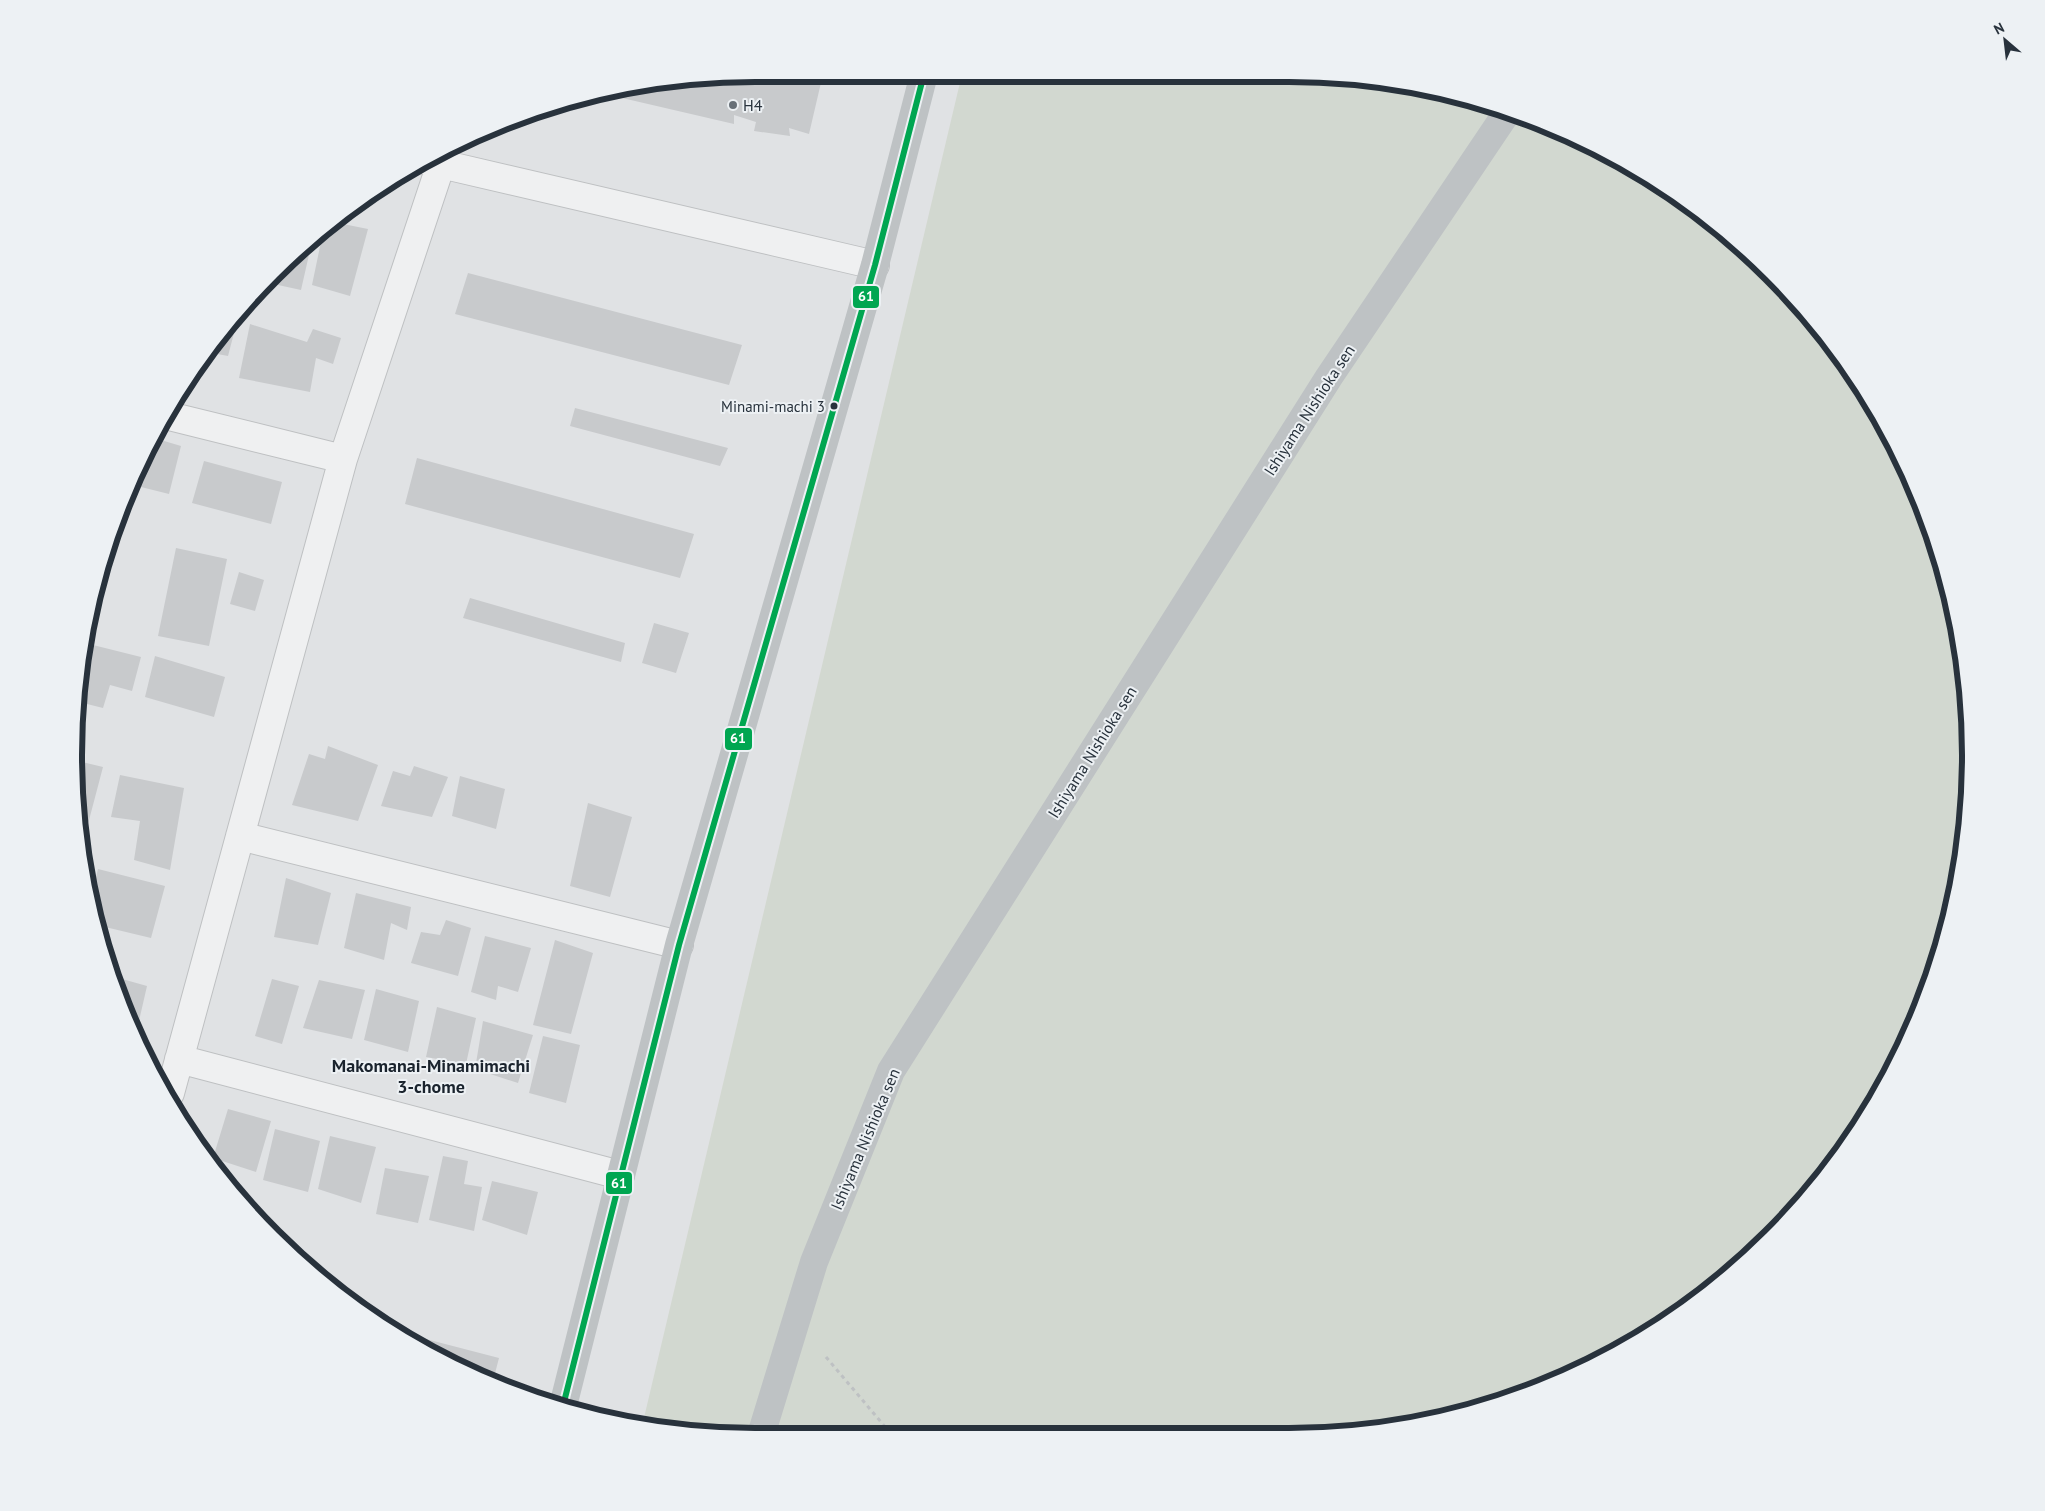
<svg xmlns="http://www.w3.org/2000/svg" width="2045" height="1511" viewBox="0 0 2045 1511" font-family="'PT Sans',sans-serif">
	<style>
		.green { fill: #d2d8d0 }
		.building { fill: #c8cacc }
		.lines { fill: none; stroke-linecap: round; stroke-linejoin: round }
		.street-casing { stroke: #bec0c2; stroke-width: 30 }
		.path { stroke: #bec1c3; stroke-width: 3; stroke-dasharray: 4 4; stroke-linecap: butt }
		.street { stroke: #eff0f1; stroke-width: 28 }
		.secondary { stroke: #bec2c4; stroke-width: 28 }
		.bus-1-casing { stroke: #edf1f4; stroke-width: 10 }
		.bus-1 { stroke: #00a651; stroke-width: 6 }
		.poi-dot { fill: #687077; stroke: #edf1f4; stroke-width: 2 }
		.bus-dot { fill: #28323c; stroke: #edf1f4; stroke-width: 2 }
		.labels { text-anchor: middle; stroke-width: 4; stroke-linejoin: round; paint-order: stroke }
		.bus-label { font-size: 15px; fill: #28323c; stroke: #edf1f4; text-anchor: end }
		.poi-label { font-size: 16px; fill: #28323c; stroke: #edf1f4; text-anchor: start }
		.street-label { font-size: 16px; fill: #28323c; stroke: #edf1f4 }
		.neighbourhood-label { font-size: 18px; font-weight: bold; fill: #1a232d; stroke: #edf1f4 }
		.rim { fill: none; stroke: #28323c; stroke-width: 6 }
		.line-badge { stroke: #edf1f4; stroke-width: 2 }
		.badge-label { font-size: 14px; text-anchor: middle; font-weight: bold; fill: #fff }
	</style>
	<rect width="100%" height="100%" fill="#e0e2e4"/>
	<!-- green -->
	<path class="green" d="M962,74H1290L1466,97L1551,126L1668,188L1739,243L1830,340L1901,454L1948,579L1970,711L1965,844L1935,974L1880,1096L1802,1205L1705,1296L1551,1385L1379,1431L711,1436L643,1422Z"/>
	<!-- building -->
	<path class="building" d="M754,74L767,77L768,74H823L809,134L789,128L790,136L754,131L756,122L734,115V124L605,94Z
		M338,223L368,229L350,296L312,285L322,237Z
		M311,246L301,290L269,283Z
		M468,273L742,345L729,385L455,314Z
		M238,314H239L228,356L212,353Z
		M250,324L307,342L313,329L341,338L333,364L316,358L310,392L239,378Z
		M575,408L728,448L720,466L570,426Z
		M154,438L181,446L169,494L133,485L144,454Z
		M417,458L694,534L680,578L405,504Z
		M204,461L282,482L271,524L192,503Z
		M176,548L227,559L209,646L158,636Z
		M239,572L264,580L255,611L230,604Z
		M470,598L625,643L621,662L463,618Z
		M654,623L689,633L676,673L642,663Z
		M85,643L141,657L132,691L110,685L103,708L79,702Z
		M155,656L225,677L214,717L145,697Z
		M328,746L378,765L358,821L292,805L309,754L325,759Z
		M74,760L103,767L88,824L78,821Z
		M414,766L448,777L432,817L381,806L393,771L410,776Z
		M120,775L184,788L170,870L134,860L140,821L111,817Z
		M460,776L505,789L496,829L452,816Z
		M588,803L632,817L610,897L570,886Z
		M98,869L165,886L151,938L101,926L92,893Z
		M286,878L331,893L318,945L274,937Z
		M356,893L411,907L407,930L391,923L384,960L344,948Z
		M446,920L471,928L458,976L411,963L421,932L440,935Z
		M485,936L531,948L518,992L498,986L496,1000L471,992Z
		M555,940L593,953L571,1034L533,1025Z
		M115,977L147,986L136,1034L126,1016Z
		M272,979L299,986L282,1044L255,1036Z
		M319,980L365,990L352,1039L303,1028Z
		M376,989L419,1001L408,1052L364,1040Z
		M437,1007L476,1018L466,1064L426,1057Z
		M483,1021L533,1035L518,1083L475,1069Z
		M543,1036L580,1045L566,1103L529,1093Z
		M228,1109L271,1121L256,1172L213,1158Z
		M275,1129L320,1141L308,1192L263,1180Z
		M330,1136L376,1147L361,1203L318,1189Z
		M443,1156L468,1161L464,1184L482,1187L474,1231L429,1220Z
		M385,1168L429,1176L418,1223L376,1214Z
		M492,1181L538,1192L527,1235L482,1220Z
		M422,1338L499,1358L493,1381L420,1348Z"/>
	<g class="lines">
		<!-- street casing -->
		<g class="street-casing">
			<path id="street" d="M428,161L875,265
				M169,416L343,459
				M240,836L679,945
				M179,1059L620,1175
				M170,1093L343,459L445,152"/>
		</g>
		<!-- path -->
		<path class="path" d="M826,1357L892,1435"/>
		<!-- street -->
		<use href="#street" class="street"/>
		<!-- secondary -->
		<path class="secondary" d="M563,1406L679,945L875,265L924,74
			M761,1435L814,1262L891,1071L1329,377L1508,111"/>
		<!-- bus-1 casing -->
		<g class="bus-1-casing">
			<path id="bus-1" d="M563,1406L679,945L875,265L924,74"/>
		</g>
		<!-- bus-1 -->
		<use href="#bus-1" class="bus-1"/>
	</g>
	<!-- markers -->
	<circle class="poi-dot" cx="733" cy="105" r="5"/>
	<circle class="bus-dot" cx="834" cy="406" r="4.5"/>
	<g class="labels">
		<!-- bus labels -->
		<g class="bus-label">
			<text x="825" y="412">Minami-machi 3</text>
		</g>
		<!-- poi labels -->
		<g class="poi-label">
			<text x="743" y="111">H4</text>
		</g>
		<!-- street labels -->
		<g class="street-label">
			<text transform="translate(1309 410) rotate(-57)" y="6">Ishiyama Nishioka sen</text>
			<text transform="translate(1092 752) rotate(-58)" y="6">Ishiyama Nishioka sen</text>
			<text transform="translate(865 1139) rotate(-67)" y="6">Ishiyama Nishioka sen</text>
		</g>
		<!-- neighbourhood labels -->
		<g class="neighbourhood-label">
			<text x="431" y="1072">Makomanai-Minamimachi<tspan x="431" dy="21">3-chome</tspan></text>
		</g>
	</g>
	<!-- crop -->
	<path d="M0 0H2045V1511H0ZM755 82H1289A673 673 0 0 1 1962 755V755A673 673 0 0 1 1289 1428H755A673 673 0 0 1 82 755V755A673 673 0 0 1 755 82Z" fill="#edf1f4" fill-rule="evenodd"/>
	<path class="rim" d="M755 82H1289A673 673 0 0 1 1962 755V755A673 673 0 0 1 1289 1428H755A673 673 0 0 1 82 755V755A673 673 0 0 1 755 82Z"/>
	<g class="line-badge">
		<rect x="852" y="285" width="28" height="24" rx="5" fill="#00a651"/>
		<rect x="724" y="727" width="29" height="24" rx="5" fill="#00a651"/>
		<rect x="605" y="1171" width="28" height="24" rx="5" fill="#00a651"/>
	</g>
	<g class="badge-label">
		<text x="866" y="301">61</text>
		<text x="738" y="743">61</text>
		<text x="619" y="1188">61</text>
	</g>
	<!-- north arrow -->
	<g transform="translate(2005 40) rotate(332)" stroke="#edf1f4" stroke-width="4" paint-order="stroke">
	<path d="M0-4L9 19L0 12L-9 19Z" fill="#28323c"/>
	<text y="-8" font-size="14" font-weight="bold" text-anchor="middle" fill="#28323c">N</text>
	</g>
</svg>
